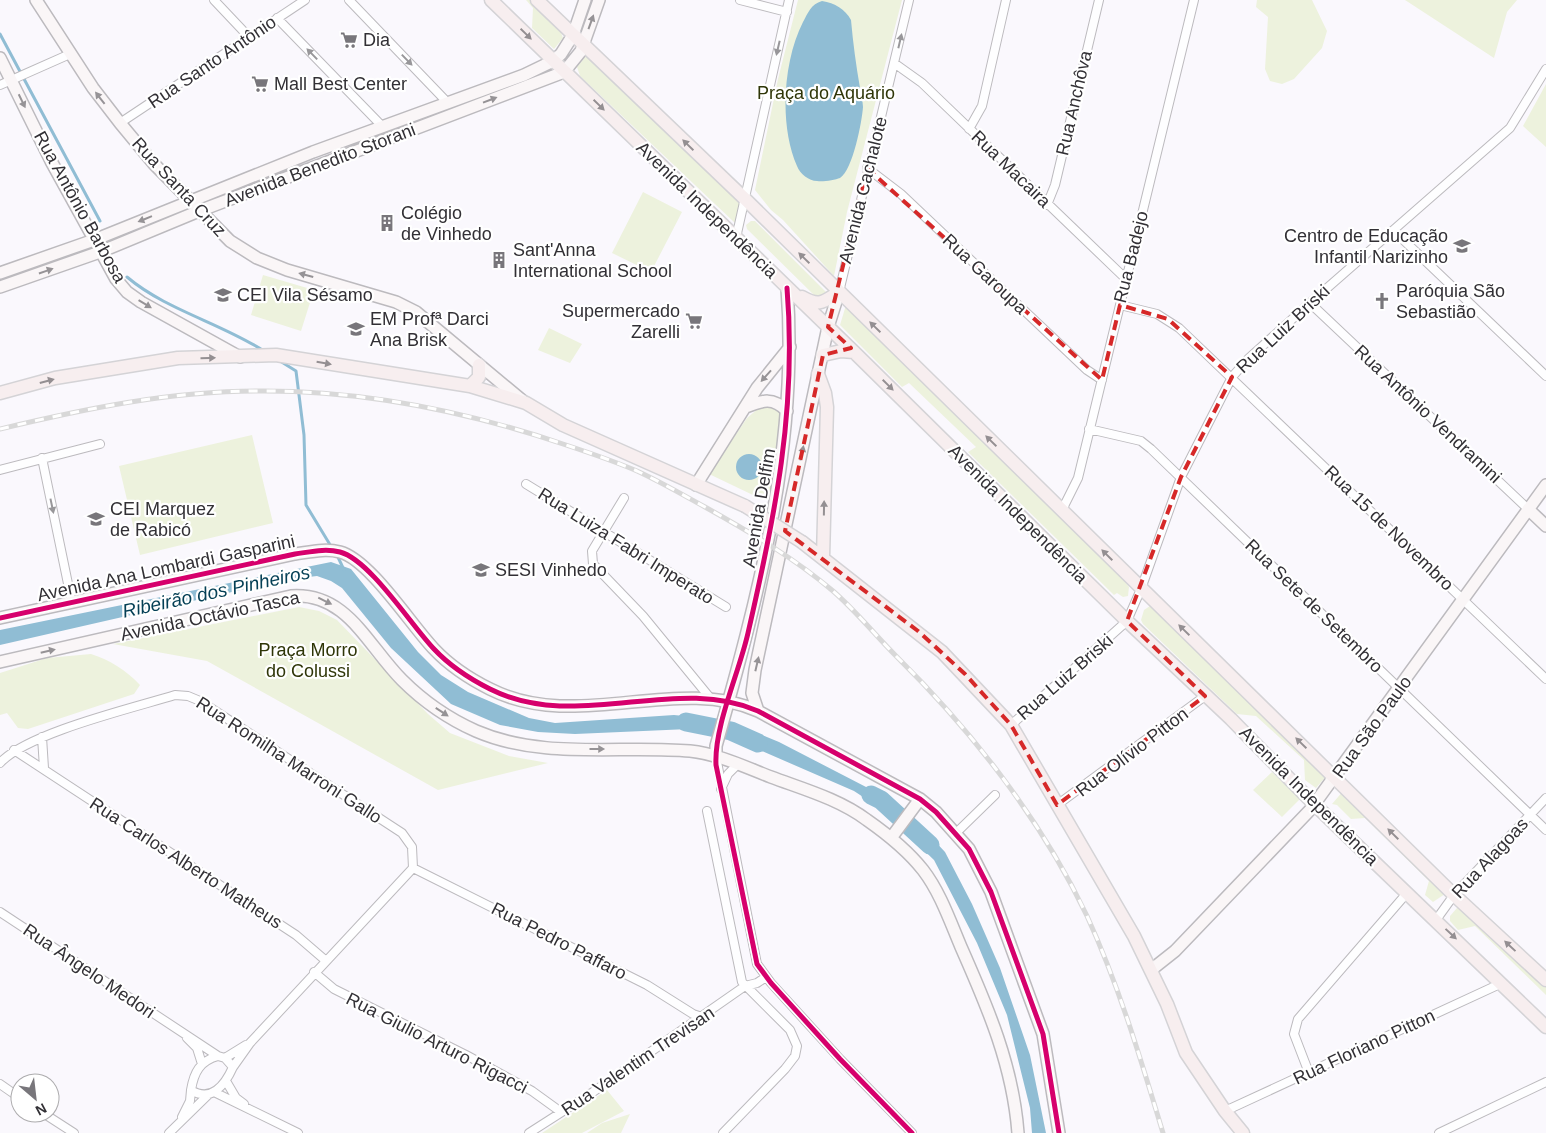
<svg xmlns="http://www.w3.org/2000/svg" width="1546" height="1133" viewBox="0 0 1546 1133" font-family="Helvetica,sans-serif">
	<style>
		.green { fill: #edf2dd }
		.water { fill: #90bdd4 }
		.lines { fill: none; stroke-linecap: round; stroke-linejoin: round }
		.stream { stroke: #90bdd4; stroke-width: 3 }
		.river { stroke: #90bdd4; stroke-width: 19 }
		.street-casing { stroke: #bcbabe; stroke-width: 10 }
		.secondary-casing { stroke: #bcbabe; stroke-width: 14 }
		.primary-casing { stroke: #d4d3d6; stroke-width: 15 }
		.street { stroke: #fefeff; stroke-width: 8 }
		.secondary { stroke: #faf6f7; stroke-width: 11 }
		.primary { stroke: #f7eeef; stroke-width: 12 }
		.rail-casing { stroke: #d8d8d8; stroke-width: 5 }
		.rail { stroke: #fff; stroke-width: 3; stroke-dasharray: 9; stroke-linecap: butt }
		.primary-bridge-casing { stroke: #d4d3d6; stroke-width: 15; stroke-linecap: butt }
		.primary-bridge { stroke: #f7eeef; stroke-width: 12 }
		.cycleway-casing { stroke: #fff; stroke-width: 8 }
		.cycleway { stroke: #d6006c; stroke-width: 5 }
		.oneway { fill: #969396 }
		.oneway2 { fill: #948f92 }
		.oneway3 { fill: #98979a }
		.marked { fill: none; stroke: #d62828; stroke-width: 4; stroke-dasharray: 10 6; stroke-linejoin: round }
		.labels { text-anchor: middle; stroke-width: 4.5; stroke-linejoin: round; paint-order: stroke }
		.poi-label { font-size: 18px; fill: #323035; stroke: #fff; text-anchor: start }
		.street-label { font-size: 18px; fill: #323035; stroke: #fff }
		.park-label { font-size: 18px; fill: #2f3608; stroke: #fff }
		.water-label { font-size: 19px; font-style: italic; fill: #043f55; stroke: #fff }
	</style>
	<rect width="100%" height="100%" fill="#faf8fd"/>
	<!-- green -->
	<path class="green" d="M526,0H531L559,27L563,38L554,49L532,28L533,8Z
		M798,0H902L847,212L834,276L783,220L771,210L755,190L778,79Z
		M1257,0H1312L1327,31L1322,48L1294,79L1282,84L1270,81L1265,69L1268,17L1256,7Z
		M1405,0H1517L1507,12L1494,58Z
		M587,55L740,200L735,223L580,76L577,67Z
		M1546,84V147L1523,126Z
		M643,192L682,212L651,272L612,253Z
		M751,221H755L827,293L817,298L747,229L746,225Z
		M263,275L314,290L301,331L251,315Z
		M846,305L1128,580L1126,583L1129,587L1128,596L1123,597L1117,593L1114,595L968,452L976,447L909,383L902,387L840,325Z
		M549,328L582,344L570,363L538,350Z
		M765,403L780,408L782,416L774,480L769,497L755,496L709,474L747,418Z
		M252,435L273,523L140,555L119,466Z
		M1150,606L1154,607L1328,774L1316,788L1305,780L1304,760L1256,716L1237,714L1143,624L1141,620L1144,610Z
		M299,607L319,611L337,620L428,714L450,733L509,756L548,763L438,790L207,661L113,644Z
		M91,654C110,660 126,670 140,685L134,694L28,729L18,728L7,713L0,715V673L47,658Z
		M1272,772L1300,799L1282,817L1253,790Z
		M1344,790L1445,894L1433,902L1425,895L1429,881L1365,818L1351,819L1337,805L1332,804Z
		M1457,908H1462L1546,986V995L1475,926L1458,930L1450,921V916Z
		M607,1090L624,1111L582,1133H542Z
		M630,1114L621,1133H587L602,1123Z"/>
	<!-- water -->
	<path class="water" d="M822,1C835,3 845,9 851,20C853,43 856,65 860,88C860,94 863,101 863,107C862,121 853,170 840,178C835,180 823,182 817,181C809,181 800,174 797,166C779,126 783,61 803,22C808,13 811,4 822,1Z
		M736 467a13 13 0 1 1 26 0a13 13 0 1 1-26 0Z
		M331,562L351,569L418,652L441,675L468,692L529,718L555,723L674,715L713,719L710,736L689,729L575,734L538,732L500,725L451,704L391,648L342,588L331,581L317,576L284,580L0,645V630Z
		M737,725L779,742L897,803L889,814L854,791L732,738Z
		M917,822L945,852L972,904L1000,968L1030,1055L1046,1133H1032L1030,1108L1007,1015L977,943L934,860L906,833Z"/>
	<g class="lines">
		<!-- stream -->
		<path class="stream" d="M0,34L100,221
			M127,277C166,310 221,323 264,351
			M280,361L296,371L304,435L306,505L332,548
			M337,555L344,570"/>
		<!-- river -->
		<path class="river" d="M686,722L731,731L758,743
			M871,795L881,800L930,845"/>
		<!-- street casing -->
		<g class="street-casing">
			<path id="street" d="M214,0L249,37
				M349,0L447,102
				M740,0L787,12
				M277,18L382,126
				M894,63L922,83L1125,278
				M0,85L70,54
				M120,123L305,0
				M969,129L982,106L1006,0
				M867,168L901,194L1087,370L1102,380
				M1047,205L1055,185L1099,0
				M1394,231L1546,376
				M736,238L789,0
				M839,292L909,0
				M1310,303L1528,509
				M1120,305L1157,314L1179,328L1546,679
				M1089,429L1141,441L1151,449L1546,830
				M42,458L72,603
				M0,470L100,444
				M526,484L726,607
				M624,498L592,551L593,564L643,616L711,699
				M1062,510L1078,478L1194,0
				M1011,725L1127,621L1141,589L1181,477L1232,377L1248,359L1310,303L1510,128L1546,69
				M42,737L44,768
				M14,750L296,935L325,960
				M716,757L757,964L771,983L840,1059L912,1133
				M0,763C27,733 133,708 175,695L188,696L200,701L402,833L412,847L413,868
				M721,789L728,774L737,765
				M1057,805L1205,696
				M707,811L742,982L790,1030L797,1046L795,1056L785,1069L723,1133
				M956,833L995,795
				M413,868L647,985L693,1014L702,1017
				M0,912L218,1056
				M1436,920L1454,895L1546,798
				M314,972L334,989L466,1055L532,1091L561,1112
				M187,1038L197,1048L202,1064
				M218,1056L225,1058L233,1067C225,1085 211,1103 191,1090C194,1072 200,1061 218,1056Z
				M225,1058L246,1045
				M233,1067L250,1043L413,868
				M1309,1073L1294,1034L1298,1019L1407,893
				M226,1081L236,1098L244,1104
				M0,1084L20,1098
				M214,1092L298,1133
				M1225,1111L1502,983
				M43,1113L74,1133
				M182,1117L190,1101L191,1090
				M169,1133L208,1095
				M529,1133L593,1092L745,986L757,983L766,977
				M1439,1133L1546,1082"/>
		</g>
		<!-- secondary casing -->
		<g class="secondary-casing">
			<path id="secondary" d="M36,0L93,88L120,123L154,164L230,241L257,258L287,270L396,302L416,312L524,402
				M0,58L51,161L116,279L127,292L141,302L240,357
				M0,273L94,240L313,152L524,75L553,61L561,54L573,35L585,0
				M0,287L100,252L199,211L564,72L581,51L599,0
				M746,407C763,400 773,397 787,411
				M696,485L757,388L790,347
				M1528,509L1546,526
				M0,618L295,554C310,552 325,548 340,552C370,560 411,625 434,649C449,665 470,679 490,689C577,733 676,674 758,711L920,799L936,812L969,849L991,892L1043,1034L1059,1133
				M0,662L291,596C347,592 367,645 402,680C423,701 449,719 476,731C543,760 619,745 690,751C718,754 745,767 771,777C803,789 839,799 867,820C887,834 908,851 923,870C940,892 950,921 961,947C988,1008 1013,1066 1018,1133
				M758,711L752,693L755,670L828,327L839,292
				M716,757V746C758,597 799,445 787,288
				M891,838L920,799
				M1151,970L1175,951L1310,810L1546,485"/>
		</g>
		<!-- primary casing -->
		<g class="primary-casing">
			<path id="primary" d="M491,0L854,352L1127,621L1231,719L1314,804L1546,1027
				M537,0L744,198L1454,895L1546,980
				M802,297C820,307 823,302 839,292
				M823,355L841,351L854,352
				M818,374L825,393L827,407L823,557
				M470,386L479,377V365
				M0,393L55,378L178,358L276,355L470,386L526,403L563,425L745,506
				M802,542L942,652L1011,725L1134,936L1167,1004L1186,1053L1225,1111L1243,1133"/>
		</g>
		<!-- street -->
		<use href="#street" class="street"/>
		<!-- secondary -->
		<use href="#secondary" class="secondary"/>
		<!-- primary -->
		<use href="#primary" class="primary"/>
		<!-- rail casing -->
		<g class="rail-casing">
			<path id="rail" d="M0,429C84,409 170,391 257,391C363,390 466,411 566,445C590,453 614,461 637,471C661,482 683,495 705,507C750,532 794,558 833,591C856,611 876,636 897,657C972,731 1042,821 1087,916C1119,986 1141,1060 1163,1133"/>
		</g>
		<!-- rail -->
		<use href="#rail" class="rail"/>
		<!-- primary-bridge casing -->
		<g class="primary-bridge-casing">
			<path id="primary-bridge" d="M745,506L802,542"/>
		</g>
		<!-- primary-bridge -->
		<use href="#primary-bridge" class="primary-bridge"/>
		<!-- cycleway casing -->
		<g class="cycleway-casing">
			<path id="cycleway" d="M787,288C797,409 775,516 748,633C739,673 714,726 716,765L757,964L771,983L840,1059L912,1133
				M0,618L295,554C310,552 325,548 340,552C370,560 411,625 434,649C449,665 470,679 490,689C577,733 676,674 758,711L920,799L936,812L969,849L991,892L1043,1034L1059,1133"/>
		</g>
		<!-- cycleway -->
		<use href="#cycleway" class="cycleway"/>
	</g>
	<!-- one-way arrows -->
	<defs><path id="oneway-solid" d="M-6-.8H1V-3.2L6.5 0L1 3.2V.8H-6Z" transform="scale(1.25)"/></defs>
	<g class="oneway">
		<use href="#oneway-solid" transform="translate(591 22) rotate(-70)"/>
		<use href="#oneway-solid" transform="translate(100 98) rotate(-128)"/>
		<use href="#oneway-solid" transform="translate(490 100) rotate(-21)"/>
		<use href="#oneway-solid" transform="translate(22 101) rotate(64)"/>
		<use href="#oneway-solid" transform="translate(145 219) rotate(158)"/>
		<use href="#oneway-solid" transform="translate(46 271) rotate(-19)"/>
		<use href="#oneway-solid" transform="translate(306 275) rotate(-165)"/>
		<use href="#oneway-solid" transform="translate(145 304) rotate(31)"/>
		<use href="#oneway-solid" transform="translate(766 376) rotate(132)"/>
		<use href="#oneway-solid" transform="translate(802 453) rotate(-78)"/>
		<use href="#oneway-solid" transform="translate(325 601) rotate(26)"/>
		<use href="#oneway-solid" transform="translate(48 651) rotate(-13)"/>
		<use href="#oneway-solid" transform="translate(757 664) rotate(-77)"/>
		<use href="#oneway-solid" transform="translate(442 712) rotate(33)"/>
		<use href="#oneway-solid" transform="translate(597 749)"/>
	</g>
	<g class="oneway2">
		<use href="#oneway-solid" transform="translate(526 34) rotate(44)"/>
		<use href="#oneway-solid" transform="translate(599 105) rotate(44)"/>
		<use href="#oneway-solid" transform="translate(688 145) rotate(-136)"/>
		<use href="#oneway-solid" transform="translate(804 258) rotate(-136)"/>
		<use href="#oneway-solid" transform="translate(875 327) rotate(-136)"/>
		<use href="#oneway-solid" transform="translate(208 358) rotate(-1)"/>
		<use href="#oneway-solid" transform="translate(324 363) rotate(10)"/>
		<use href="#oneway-solid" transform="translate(47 381) rotate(-15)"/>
		<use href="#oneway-solid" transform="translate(888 385) rotate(45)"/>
		<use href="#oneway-solid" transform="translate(991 441) rotate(-136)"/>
		<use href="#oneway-solid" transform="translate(824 508) rotate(-89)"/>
		<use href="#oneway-solid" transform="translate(1107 555) rotate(-135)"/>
		<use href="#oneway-solid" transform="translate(1184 630) rotate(-136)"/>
		<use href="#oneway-solid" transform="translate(1301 743) rotate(-136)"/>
		<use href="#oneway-solid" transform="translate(1393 834) rotate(-135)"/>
		<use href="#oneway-solid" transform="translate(1451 934) rotate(43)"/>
		<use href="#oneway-solid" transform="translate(1510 946) rotate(-137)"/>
	</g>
	<g class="oneway3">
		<use href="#oneway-solid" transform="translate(900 41) rotate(-77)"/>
		<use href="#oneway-solid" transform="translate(778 48) rotate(103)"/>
		<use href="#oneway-solid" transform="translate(312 54) rotate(-134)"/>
		<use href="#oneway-solid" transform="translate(407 60) rotate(46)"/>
		<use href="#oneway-solid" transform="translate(52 506) rotate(78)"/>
	</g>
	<!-- marked area -->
	<path class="marked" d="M867,168L1102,380L1120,305L1168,319L1232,377L1181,477L1127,621L1205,696L1057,805L1011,725L965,674L918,631L785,531L823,355L851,348L828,327Z"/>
	<!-- icons -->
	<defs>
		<g id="supermarket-bare" transform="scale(1.35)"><path d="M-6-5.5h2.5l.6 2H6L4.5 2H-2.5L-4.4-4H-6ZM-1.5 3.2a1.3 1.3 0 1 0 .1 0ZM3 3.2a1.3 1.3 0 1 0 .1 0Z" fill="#78767b" stroke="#fff" stroke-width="2.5" paint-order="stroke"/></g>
		<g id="building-bare" transform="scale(1.35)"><path d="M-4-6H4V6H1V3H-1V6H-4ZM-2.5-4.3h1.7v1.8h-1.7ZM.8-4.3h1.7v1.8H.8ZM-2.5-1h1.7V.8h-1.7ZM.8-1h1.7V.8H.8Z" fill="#78767b" stroke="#fff" stroke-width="2.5" paint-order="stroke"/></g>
		<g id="school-bare" transform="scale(1.35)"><path d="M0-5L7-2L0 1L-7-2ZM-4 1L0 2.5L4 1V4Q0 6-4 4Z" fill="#78767b" stroke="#fff" stroke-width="2.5" paint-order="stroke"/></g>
		<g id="church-bare" transform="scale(1.35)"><path d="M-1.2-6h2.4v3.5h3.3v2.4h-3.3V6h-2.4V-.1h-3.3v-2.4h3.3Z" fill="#78767b" stroke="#fff" stroke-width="2.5" paint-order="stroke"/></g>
	</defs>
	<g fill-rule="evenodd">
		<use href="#supermarket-bare" x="349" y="40"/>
		<use href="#supermarket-bare" x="260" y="84"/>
		<use href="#building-bare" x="387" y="223"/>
		<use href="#school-bare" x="1462" y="246"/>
		<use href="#building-bare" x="499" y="260"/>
		<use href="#school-bare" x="223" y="295"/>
		<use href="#church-bare" x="1382" y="301"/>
		<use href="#supermarket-bare" x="694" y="321"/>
		<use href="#school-bare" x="356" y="329"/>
		<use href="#school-bare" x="96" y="519"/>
		<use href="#school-bare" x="481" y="570"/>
	</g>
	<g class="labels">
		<!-- poi labels -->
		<g class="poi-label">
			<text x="363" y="46">Dia</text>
			<text x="274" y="90">Mall Best Center</text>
			<text x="401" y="219">Colégio<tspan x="401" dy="21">de Vinhedo</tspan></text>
			<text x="1448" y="242" text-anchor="end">Centro de Educação<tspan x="1448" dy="21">Infantil Narizinho</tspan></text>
			<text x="513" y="256">Sant'Anna<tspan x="513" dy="21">International School</tspan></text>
			<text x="1396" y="297">Paróquia São<tspan x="1396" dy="21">Sebastião</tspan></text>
			<text x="237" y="301">CEI Vila Sésamo</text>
			<text x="680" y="317" text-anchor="end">Supermercado<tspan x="680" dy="21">Zarelli</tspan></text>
			<text x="370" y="325">EM Profª Darci<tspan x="370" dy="21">Ana Brisk</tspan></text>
			<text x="110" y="515">CEI Marquez<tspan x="110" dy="21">de Rabicó</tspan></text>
			<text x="495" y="576">SESI Vinhedo</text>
		</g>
		<!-- street labels -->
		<g class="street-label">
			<text transform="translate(212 62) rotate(-34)" y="6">Rua Santo Antônio</text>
			<text transform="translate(1074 103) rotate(-77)" y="6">Rua Anchôva</text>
			<text transform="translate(320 165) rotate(-21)" y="6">Avenida Benedito Storani</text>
			<text transform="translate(1011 169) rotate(44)" y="6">Rua Macaira</text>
			<text transform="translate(179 187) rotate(47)" y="6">Rua Santa Cruz</text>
			<text transform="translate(863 190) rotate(-76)" y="6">Avenida Cachalote</text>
			<text transform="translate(80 207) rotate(61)" y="6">Rua Antônio Barbosa</text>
			<text transform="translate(707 210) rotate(44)" y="6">Avenida Independência</text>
			<text transform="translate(1131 257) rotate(-76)" y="6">Rua Badejo</text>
			<text transform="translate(985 274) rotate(43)" y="6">Rua Garoupa</text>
			<text transform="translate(1283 329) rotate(-43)" y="6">Rua Luiz Briski</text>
			<text transform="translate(1428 414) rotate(43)" y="6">Rua Antônio Vendramini</text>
			<text transform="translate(759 508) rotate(-80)" y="6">Avenida Delfim</text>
			<text transform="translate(1018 514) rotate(45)" y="6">Avenida Independência</text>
			<text transform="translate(1389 528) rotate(44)" y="6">Rua 15 de Novembro</text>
			<text transform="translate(626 546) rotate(32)" y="6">Rua Luiza Fabri Imperato</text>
			<text transform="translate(166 568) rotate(-12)" y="6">Avenida Ana Lombardi Gasparini</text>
			<text transform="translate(1314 606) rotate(44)" y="6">Rua Sete de Setembro</text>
			<text transform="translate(210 616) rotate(-12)" y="6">Avenida Octávio Tasca</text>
			<text transform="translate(1065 677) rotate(-41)" y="6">Rua Luiz Briski</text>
			<text transform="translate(1372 727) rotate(-54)" y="6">Rua São Paulo</text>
			<text transform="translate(1132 752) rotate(-37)" y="6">Rua Olívio Pitton</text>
			<text transform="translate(289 760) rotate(33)" y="6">Rua Romilha Marroni Gallo</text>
			<text transform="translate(1309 796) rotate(45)" y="6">Avenida Independência</text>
			<text transform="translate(1490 858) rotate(-47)" y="6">Rua Alagoas</text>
			<text transform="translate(186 863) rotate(33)" y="6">Rua Carlos Alberto Matheus</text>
			<text transform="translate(559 941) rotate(27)" y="6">Rua Pedro Paffaro</text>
			<text transform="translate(89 971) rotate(34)" y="6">Rua Ângelo Medori</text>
			<text transform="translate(437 1043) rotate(27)" y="6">Rua Giulio Arturo Rigacci</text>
			<text transform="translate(1364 1047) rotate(-25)" y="6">Rua Floriano Pitton</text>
			<text transform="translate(638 1061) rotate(-34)" y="6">Rua Valentim Trevisan</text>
		</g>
		<!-- park labels -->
		<g class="park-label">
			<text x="826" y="99">Praça do Aquário</text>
			<text x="308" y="656">Praça Morro<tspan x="308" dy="21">do Colussi</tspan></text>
		</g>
		<!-- water labels -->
		<g class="water-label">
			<text transform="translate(216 591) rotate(-12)" y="7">Ribeirão dos Pinheiros</text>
		</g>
	</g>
	<!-- north arrow -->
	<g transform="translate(35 1098) rotate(152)"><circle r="24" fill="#ffffff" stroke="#adacae"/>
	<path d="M0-4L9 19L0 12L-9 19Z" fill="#78767b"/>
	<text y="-8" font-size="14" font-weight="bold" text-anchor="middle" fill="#323035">N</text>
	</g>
</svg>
